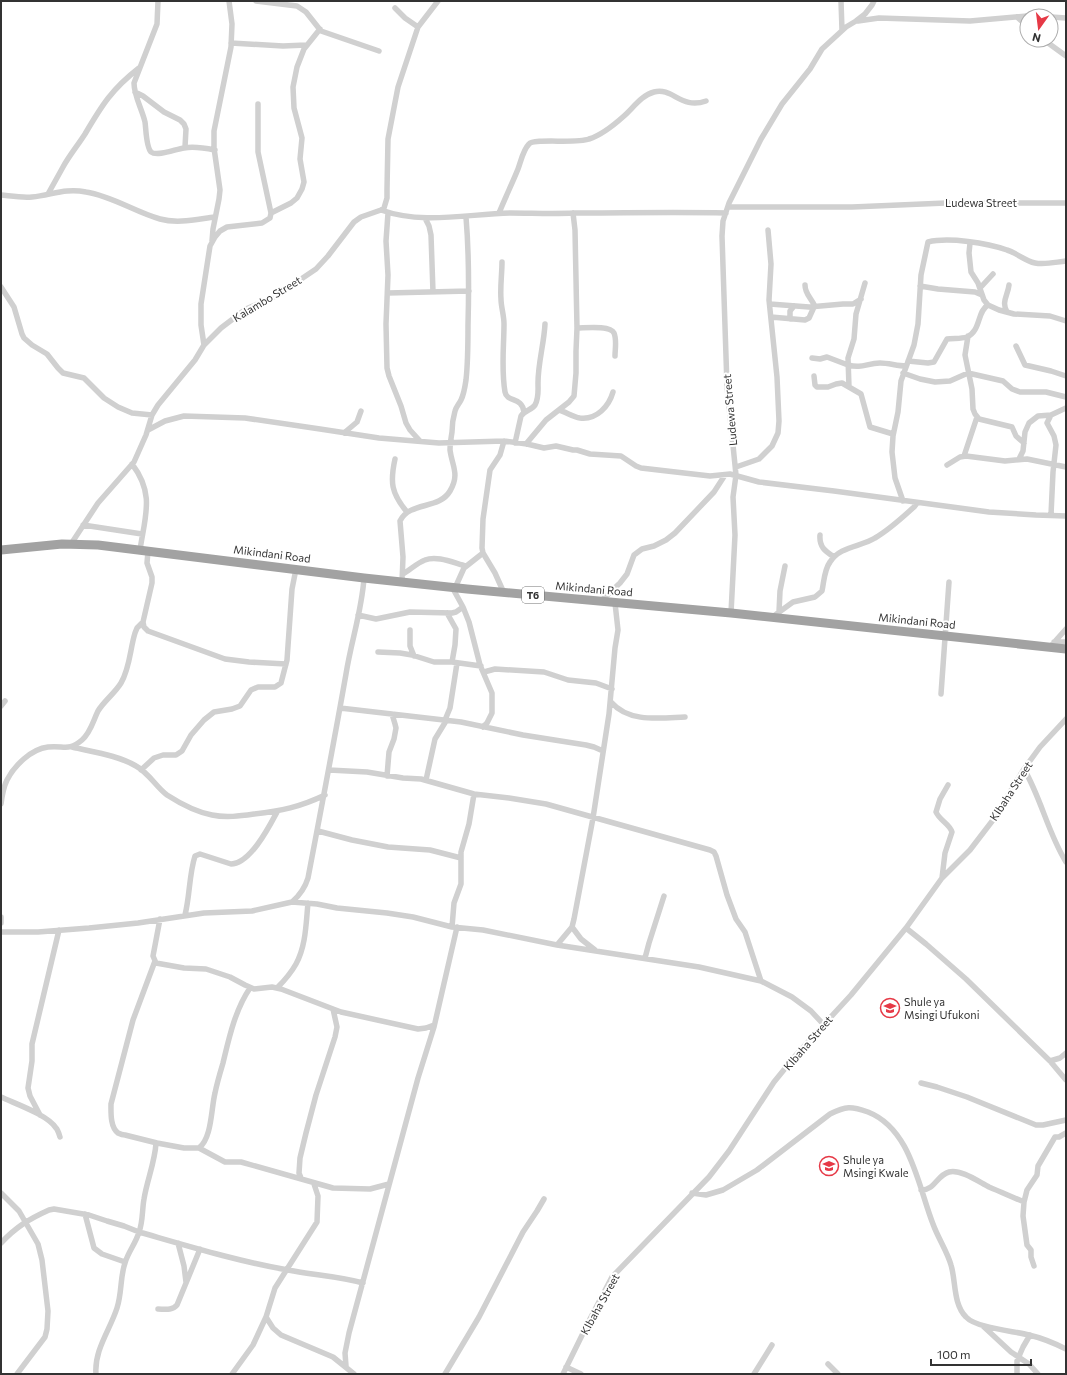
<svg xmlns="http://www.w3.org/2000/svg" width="1067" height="1375" viewBox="0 0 1067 1375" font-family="Commissioner,sans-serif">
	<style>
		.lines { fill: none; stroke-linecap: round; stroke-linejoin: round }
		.minor { stroke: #d0d0d0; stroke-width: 5.5 }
		.trunk { stroke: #a2a2a2; stroke-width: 9 }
		.labels { text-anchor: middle; stroke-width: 4; stroke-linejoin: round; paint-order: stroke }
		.shield { fill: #fff; stroke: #707070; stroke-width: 1 }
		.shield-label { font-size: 10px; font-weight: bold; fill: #333 }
		.street-label { font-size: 11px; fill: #333; stroke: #fff }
		.poi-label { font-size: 11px; fill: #333; stroke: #fff; text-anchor: start }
	</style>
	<rect width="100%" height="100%" fill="#fff"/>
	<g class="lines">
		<!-- minor -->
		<path class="minor" d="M158,1L157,24L134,83C134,96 142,109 145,122C146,128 146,147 151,152C157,157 176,149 184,148C194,146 205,148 215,150
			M256,1L297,6L306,12L321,31L379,51
			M841,1L842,30
			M395,8L405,18L418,27
			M1017,17L1027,26
			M1051,17L1066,18
			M858,21L879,18L970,21L1027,16
			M1044,40L1066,56
			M231,43L283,46L306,45
			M135,92L143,96L164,112L180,120L184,124L186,129L185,147
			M48,194C53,185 58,176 63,167C69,156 78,145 85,134C102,105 112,89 139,68
			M1,195C11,196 22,198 32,197C52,195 65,188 86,192C112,196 135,212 160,219C178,224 198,219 215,217
			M728,207H852L946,203H1066
			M381,210C423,225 467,214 510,213C532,213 553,214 574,213C625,213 675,212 726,213
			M271,213L291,203L297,198L302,189L304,182L300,159L302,138L294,108L293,87L297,67L304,49L320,29
			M388,213L386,241L388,275L386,324L387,368L389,376L401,406L406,423L410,430L420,441
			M499,213C505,198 512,184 518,169C521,161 523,150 529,144C534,138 576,144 589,139C602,135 614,125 624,116C633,108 642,95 654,92C673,87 681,110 706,101
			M425,218L429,226L431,235L433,292
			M212,241L213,229L219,199L220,190L214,148V131L231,47L232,24L229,1
			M970,243L969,253L971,272L978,283L984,300L988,305L999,310L1014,314L1050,316L1066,321
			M502,262C502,274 500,287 501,299C501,307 504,315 504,324C504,346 501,369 505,392C507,403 522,396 524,412
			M805,285C805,295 812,298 815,307
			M920,286L938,289L975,292L982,295
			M1,287L14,307L22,334L24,338L32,345L47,354L58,368L63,373L84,378L104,398L118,407L132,413L152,415
			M980,288L993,274
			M388,293L469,291
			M770,304L809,307L843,304H853L861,299
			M1007,312C1001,302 1008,295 1009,285
			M771,317L805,320L809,318L814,307
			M790,319V311L794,306
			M577,328C585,328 610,325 614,333C617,340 615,349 615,356
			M968,336L965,355L972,389L973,409L975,414L979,419L1012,427L1016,436L1024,443
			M204,345L201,325V304L210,246L215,237L220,231L227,227L262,223L270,218L271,213L258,152V104
			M1016,346L1025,365L1051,371L1066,376
			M812,358L820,359L827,357L848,365
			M908,361L928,363L934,362L947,339C953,338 961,339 967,337C981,331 977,311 988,305
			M848,365C862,369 867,363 880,363C889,363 897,366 906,366
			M903,373L920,379L935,382L950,381L968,373L1003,381L1012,389L1020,392H1046L1066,397
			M814,376L815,385L817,387H828L836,384L842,383L861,394L870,427L893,434
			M849,387L848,358L854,339L856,314L865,283
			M559,410C566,412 573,417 580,418C597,420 609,406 613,392
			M148,430L165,421L184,416L245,418L320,429L379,438L439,443L504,441L527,444L544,448L556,446L573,450H577L590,454L621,456L636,466L641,468L710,476L730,474L759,482L834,491L989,512L1036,515L1066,516
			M344,433L357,422L361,411
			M515,443L521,416C525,410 532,410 535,405C539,398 538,391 538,383C538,363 544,344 545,324
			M526,444L546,420L569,402L574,396L576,373V351L577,328L575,230L573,213
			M964,456L977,417
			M395,459C390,482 391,493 407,512
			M1019,459L1023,451L1025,432L1029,423L1038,416L1051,415
			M132,464C155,494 145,516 140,550
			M947,465L960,457L966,456L1005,461L1027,459L1066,467
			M736,467L759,459L772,446L778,433L779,421L777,377L769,300L771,264L768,230
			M903,501L895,478L892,452L893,436L898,412L901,381L914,345L918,324L921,275L928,242C949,237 987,243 1007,250C1017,253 1025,261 1035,263C1045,265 1056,262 1066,261
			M1051,515L1053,472L1056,445L1054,436L1047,423L1051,415L1066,408
			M83,525L142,534
			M820,535C819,547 825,551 834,557
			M71,544L98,503L134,462L146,435L152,415L158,405L195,360L204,345L221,328L246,309L276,296L316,269L328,256L354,222L361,217L381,210L384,208L387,198V189L388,139L398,87L418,27L438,1
			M148,551L147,563L152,577V583L143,622L144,627L148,631L225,659L249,662L286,664
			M403,574C410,570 417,563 425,560C437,555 454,563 466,566
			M402,582L403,557L400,521C410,501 439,510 450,491C460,474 452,466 450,450C450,444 451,438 452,432C452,425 453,418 455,411C456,407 459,404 461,400C464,394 465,387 466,380C468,362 468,344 468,325C469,289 469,253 466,217
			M452,587L463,607L469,622L480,665L492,693V713L487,723L483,727
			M455,588L464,568L483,553
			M504,593L495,573L483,553L482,548L483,519L490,470L500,455L504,441
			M601,601L620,583L627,574L634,555L642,549L654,546L666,540L675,533L714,492L725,475
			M779,612L780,591L785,566
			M447,613L456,629L455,645L452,662
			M731,613L735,535L733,497L736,475L727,386L722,236L723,221L729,203L761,139L782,104L810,69L822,49L846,27L856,21L865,14L872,5L874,1
			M358,615L376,619L410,612L452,613L456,612L463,607
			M771,618L793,602L815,597L822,591C824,582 824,570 830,562C840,546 861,547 875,538C889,530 902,518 914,507L917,503
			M410,630V646L414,656
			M1054,642H1066
			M1050,647L1066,629
			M378,652L400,653L412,655L434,662H452L481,666
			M484,672L495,669L544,672L568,680L596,683L612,689
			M941,694L949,582
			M611,702C629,723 660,718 685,717
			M1,706L5,701
			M340,708L461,722L523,735L586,745L594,747L603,751
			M445,720L450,708L457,663
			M72,747C93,752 117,755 136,766C149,773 156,787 167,795C181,804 196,812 212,815C226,818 240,816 254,814C281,811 300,807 325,795
			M1024,769C1041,798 1048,833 1066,862
			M141,770L154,758L163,755H176L182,751L191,735L204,720L214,712L232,709L240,706L251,690L258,687H275L281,683L287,660L292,589L296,569
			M329,770L367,772L403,778L421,779L474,794L509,798L546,804L710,850L714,852L716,856L727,895L736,919L745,932L761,981
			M387,776L389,752L394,739L396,728L395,724L392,714
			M426,780L435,739L446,721
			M1,804C2,796 3,788 7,780C14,766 31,749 48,747C64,745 68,752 82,740C91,732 93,721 98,711C104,701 115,693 121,683C130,668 130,649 135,633L137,628L143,622
			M318,831L352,840L388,847L430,850L461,858
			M942,878L945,853L952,832C949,823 940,821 936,812L940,799L948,785
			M292,902C300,895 305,888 308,878C321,810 334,742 346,674C351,642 362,610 364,578
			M185,915C190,895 189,875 195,856L200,854L231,864C250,864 269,827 277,812
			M1,917V923
			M160,919L153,956L156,963L184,968L206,969L230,977L245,985L254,989L272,987L281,989L341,1012L418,1029L426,1028L434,1025
			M452,927L454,903L461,884V852L469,824L474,794
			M572,927L581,939L595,950
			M906,928L926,944L966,979L1050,1061L1066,1080
			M1,932H38L89,928L138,923L204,913L252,911L292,902L317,904L337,908L387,913L413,917L452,927L483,930L557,945L699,967L761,981L792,997L811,1011L824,1025
			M557,945L572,927L574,919L593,818L609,714L615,648L618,630L615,603
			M645,958L649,943L664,896
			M155,961L133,1020L111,1104C111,1112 110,1127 118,1133C120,1134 123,1135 125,1135L157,1143L184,1148H199C212,1138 211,1109 215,1093C217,1083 220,1073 223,1063C229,1038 235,1010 250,988
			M277,988C284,981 291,973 296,964C306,946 306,923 308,903
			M1050,1061L1060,1058L1066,1053
			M921,1083L937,1087L967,1097L1036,1125H1043L1066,1120
			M1,1097C16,1104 48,1115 56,1128C58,1130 59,1134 60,1137
			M40,1115L30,1096L28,1088L32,1061V1044L59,930
			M199,1148L225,1162H241L333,1188L370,1189L389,1184
			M301,1178L299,1173L300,1158L306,1133L316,1095L335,1037L337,1027L333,1009
			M921,1190C934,1191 937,1175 949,1172C961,1169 979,1182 989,1187C1001,1192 1012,1197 1024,1202
			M1,1193L19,1211L38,1244L42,1260L48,1311L47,1329L45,1337L17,1374
			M692,1193L706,1195L723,1190L757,1170L830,1114C846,1106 851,1106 868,1112C911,1129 918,1186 933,1224C938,1238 947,1251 951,1265C956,1281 953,1304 966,1317C976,1328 1014,1331 1029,1335C1042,1338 1054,1343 1066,1349
			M85,1214L94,1248L102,1254L125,1262
			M1,1243C16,1227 29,1219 49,1210L54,1209L89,1215L107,1221L124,1226L139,1232C188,1246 237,1261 288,1270C313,1275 338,1276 363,1283
			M178,1243L184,1266L186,1282
			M1034,1266L1031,1257V1250L1027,1245L1023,1216L1024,1202L1027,1190L1037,1175L1038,1166L1055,1137H1059L1066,1133
			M158,1309C164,1309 172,1311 177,1305L200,1249
			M266,1317L273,1328L281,1335L333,1357L354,1374
			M983,1326L1011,1352L1029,1364L1038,1374
			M828,1364L838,1374
			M346,1366L345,1353L349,1333L418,1078L434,1027L457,927
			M566,1367L581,1374
			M96,1374C94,1350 110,1330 117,1308C122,1293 120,1277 125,1263C128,1252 136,1243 139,1232C143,1222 142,1210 144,1199C147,1180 155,1162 156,1143
			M232,1374L253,1345L266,1317L275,1288L317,1222L318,1196L314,1184
			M445,1374L479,1317L523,1232L537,1211L544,1199
			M563,1374L590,1319L612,1277L709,1177L729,1151L774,1082L796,1055L851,995L906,928L942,878L970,850L993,820L1024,769L1040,747L1066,719
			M754,1374L772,1345
			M1017,1374V1361L1023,1347L1030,1335"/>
		<!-- trunk -->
		<path class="trunk" d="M1,550L62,544L98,545L364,578L467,589L731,613L1066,649"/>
	</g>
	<!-- icons -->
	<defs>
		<g id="school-ring" transform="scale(1)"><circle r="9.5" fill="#fff" stroke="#e63946" stroke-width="1.5"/><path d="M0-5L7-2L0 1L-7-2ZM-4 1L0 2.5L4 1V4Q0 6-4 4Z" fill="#e63946"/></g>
	</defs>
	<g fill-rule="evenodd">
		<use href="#school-ring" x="890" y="1008"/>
		<use href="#school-ring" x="829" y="1166"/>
	</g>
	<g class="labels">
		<!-- shield labels -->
		<rect class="shield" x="522" y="587" width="22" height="16" rx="3"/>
		<g class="shield-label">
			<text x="533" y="599">T6</text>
		</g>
		<!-- street labels -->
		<g class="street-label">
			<text x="981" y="207">Ludewa Street</text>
			<text transform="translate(267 299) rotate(-31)" y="4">Kalambo Street</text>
			<text transform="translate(730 410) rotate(-95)" y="4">Ludewa Street</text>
			<text transform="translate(272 554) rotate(7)" y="4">Mikindani Road</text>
			<text transform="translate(594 589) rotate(5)" y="4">Mikindani Road</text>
			<text transform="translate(917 621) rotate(6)" y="4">Mikindani Road</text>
			<text transform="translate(1011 791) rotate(-57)" y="4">KIbaha Street</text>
			<text transform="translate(808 1043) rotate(-49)" y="4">KIbaha Street</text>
			<text transform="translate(600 1304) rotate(-61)" y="4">KIbaha Street</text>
		</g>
		<!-- poi labels -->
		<g class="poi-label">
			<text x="904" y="1006">Shule ya<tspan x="904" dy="13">Msingi Ufukoni</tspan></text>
			<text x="843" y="1164">Shule ya<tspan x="843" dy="13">Msingi Kwale</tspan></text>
		</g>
	</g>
	<!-- border -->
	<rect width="1067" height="1375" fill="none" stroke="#333333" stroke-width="4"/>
	<!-- north arrow -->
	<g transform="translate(1039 28) rotate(194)"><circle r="19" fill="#ffffff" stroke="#adadad"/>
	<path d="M0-3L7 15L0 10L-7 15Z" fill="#e63946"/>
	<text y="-6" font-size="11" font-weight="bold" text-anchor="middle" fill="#333333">N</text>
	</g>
	<!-- scale -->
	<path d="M931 1359v6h100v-6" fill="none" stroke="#333333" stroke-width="2"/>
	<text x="937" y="1359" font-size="12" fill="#333333" stroke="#ffffff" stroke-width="3" paint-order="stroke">100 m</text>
</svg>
